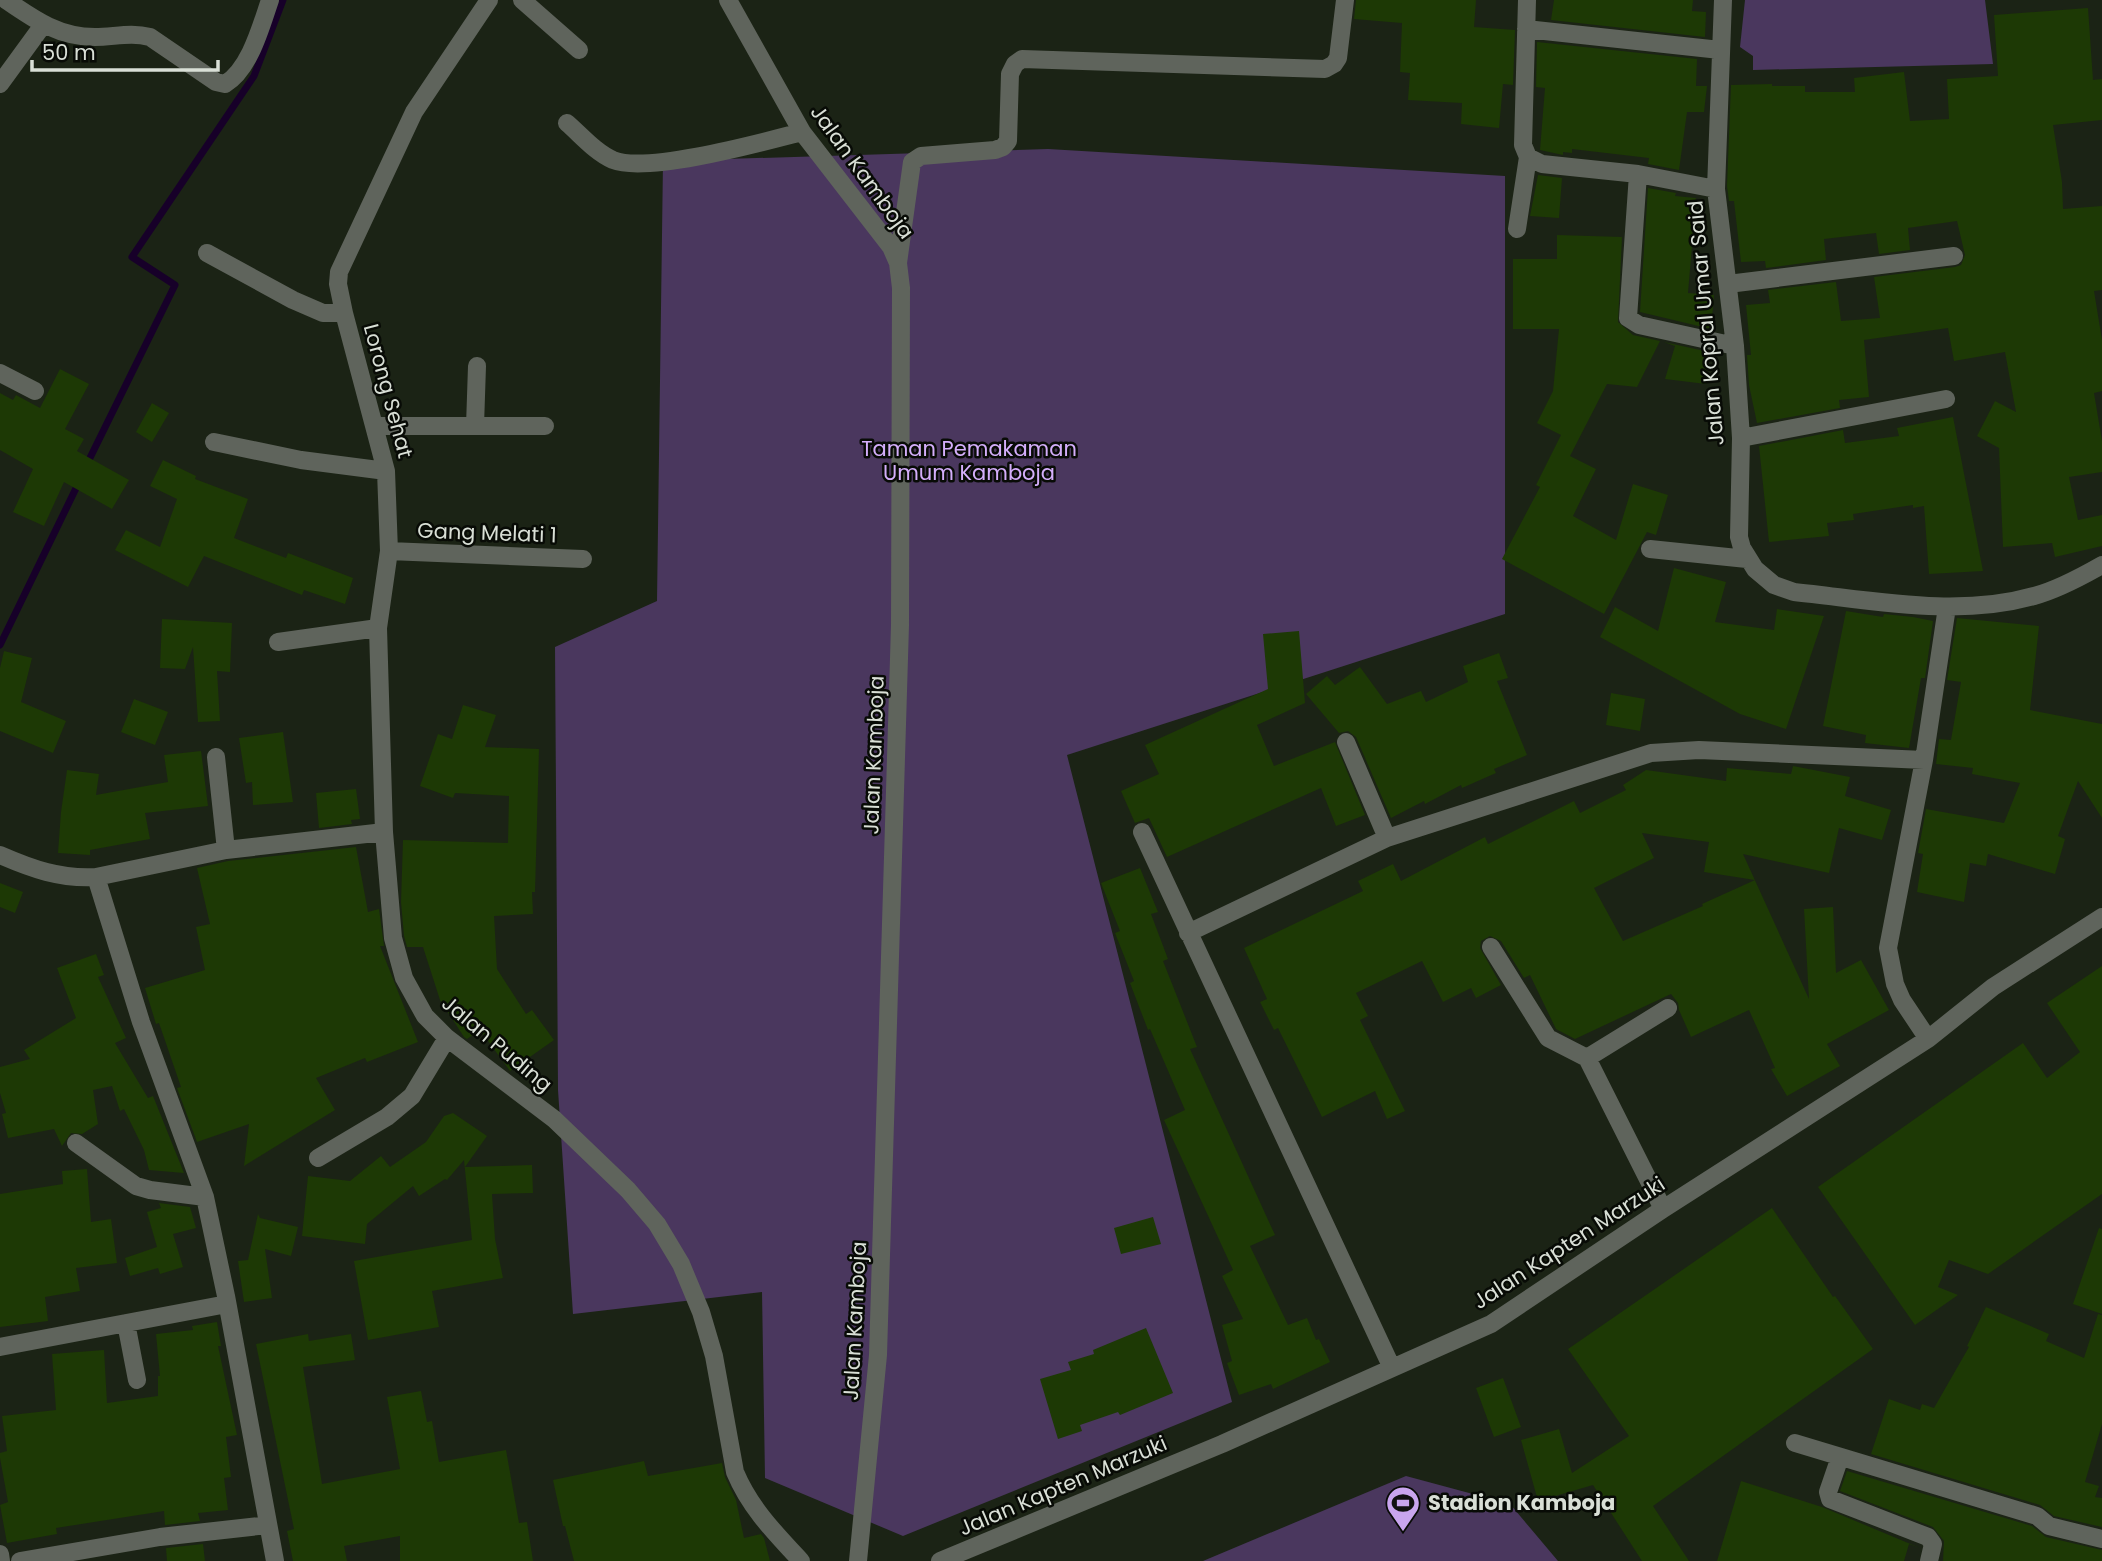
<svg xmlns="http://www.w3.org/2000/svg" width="2102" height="1561" viewBox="0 0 2102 1561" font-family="Poppins,sans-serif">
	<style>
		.green { fill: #4a375e }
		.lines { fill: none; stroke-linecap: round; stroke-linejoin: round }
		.stream { stroke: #170029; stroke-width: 7 }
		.building { fill: #1d3905; fill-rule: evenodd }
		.street { stroke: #5f645c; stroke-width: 18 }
		.labels { text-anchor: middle; stroke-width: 5; stroke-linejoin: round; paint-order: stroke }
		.street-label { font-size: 21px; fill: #d9dfd6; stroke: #080b06 }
		.park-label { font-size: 21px; fill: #d4aefb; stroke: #080b06 }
		.poi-label { font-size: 21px; font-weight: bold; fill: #d9dfd6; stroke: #080b06; text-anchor: start }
	</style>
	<rect width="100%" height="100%" fill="#1b2315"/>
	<!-- green -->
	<path class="green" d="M1745,0H1985L1993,64L1753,70V56L1740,47Z
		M1048,149L1505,176V614L1067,755L1232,1402L903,1536L765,1478L762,1292L573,1314L558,1090L555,647L657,601L663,161Z
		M1406,1476L1510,1504L1558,1561H1203Z"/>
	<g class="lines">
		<!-- stream -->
		<path class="stream" d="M86,466L175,285L132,257L254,76L283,0
			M0,645L80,480"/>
	</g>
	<!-- building -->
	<path class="building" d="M1356,0H1476L1474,27L1515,30L1513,85L1503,84L1499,128L1461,124L1462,103L1408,100L1410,73L1400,72L1402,23L1354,19Z
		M1554,0H1693L1692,11L1706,12L1705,37L1551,20Z
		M2088,8L2093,80L2102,79V120L2053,125L2062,182L2063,209L2102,206V290L2094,291L2102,340V391L2094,393L2102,441V472L2069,477L2078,520L2102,515V546L2055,557L2052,543L2003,547L1999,448L1977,436L1995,401L2016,412L2005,352L1954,361L1948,328L1864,340L1869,397L1839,400L1840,408L1757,423L1749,385L1747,355H1751L1746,305L1770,303L1768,290L1836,282L1841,321L1880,318L1874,277L1955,267L1961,265L1965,255L1957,221L1908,228L1910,250L1879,254L1876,233L1824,239L1826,260L1766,268L1765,261L1741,262L1734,201H1729L1727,186L1731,85L1772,84V86H1805V92H1855L1854,78L1904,72L1910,121L1949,119L1947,79L1998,76L1994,15Z
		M1537,42L1697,59L1696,86H1707L1704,112H1687L1679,170L1648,164L1649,158L1572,149V153L1563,152V155L1540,150L1545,88L1536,87Z
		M1538,175L1562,178L1559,218L1530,216Z
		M1648,188L1676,193L1675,196L1696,198L1688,293L1714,295L1711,329L1640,312Z
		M1557,235L1622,237L1618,322L1633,335L1660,341L1637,387L1607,384L1570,456L1596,469L1573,516L1616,540L1633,484L1668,495L1656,535L1647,532L1604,614L1502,559L1540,487L1536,485L1561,435L1537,423L1553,391L1559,329H1513V259H1557Z
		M1664,342L1709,352L1706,384L1665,379L1675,346Z
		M60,369L89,384L65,429L84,439L77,451L129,480L112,509L64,482L44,526L13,512L33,469L0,450V393L13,400L16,395L40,408Z
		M152,403L169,413L152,442L136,432Z
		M1953,417L1983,571L1929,574L1924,506L1913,508V505L1853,514L1854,520L1827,523L1829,536L1769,542L1759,446L1843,430L1845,443L1899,436L1897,428Z
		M163,460L196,476L195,479L248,499L234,538L286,558L288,553L353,578L345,604L304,590L302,595L204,556L188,587L115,550L126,530L160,547L177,499L150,486Z
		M1674,568L1726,582L1715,622L1774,630L1777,609L1824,616L1786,729L1740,714L1600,637L1615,607L1658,631Z
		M1846,611L1883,617L1884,614L1913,617L1933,621L1925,678H1921L1909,748L1865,743L1866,735L1823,726Z
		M1957,618L2039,626L2030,710L2102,724V818L2078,781L2058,836L2065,839L2055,874L1988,854L1986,866L1970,863L1964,902L1917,892L1923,854L1918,853L1926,809L2004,823L2020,783L1972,774L1973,768L1936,764L1939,739L1951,740L1961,682L1947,680Z
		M162,619L232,623L230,672L217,671L220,721L198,722L193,647L185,669L160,668Z
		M1299,631L1305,703L1257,725L1274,766L1335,742L1365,815L1336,826L1321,788L1167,857L1149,818L1135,823L1121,791L1159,774L1145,745L1268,689L1263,634Z
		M4,651L32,658L21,702L66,721L53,753L0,731V668Z
		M1499,653L1508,678L1497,681L1527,755L1494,769L1496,773L1462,788L1461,785L1425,804L1424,801L1391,818L1356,737L1348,731L1339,733L1306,694L1327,676L1335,685L1360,667L1387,704L1421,691L1426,702L1468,682L1463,666Z
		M1611,693L1645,699L1640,731L1606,725Z
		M134,699L168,712L155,745L121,732Z
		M463,705L496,715L485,747L539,749L535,892H532L533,914L494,916L497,969L526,1014L532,1010L554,1040L510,1071L480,1030L467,1039L464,1037L440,1000L423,947H407L404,936L401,902L403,840L508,843L509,796L455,793L453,798L420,786L438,734L452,739Z
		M283,732L293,802L253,805L252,782L246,783L239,738Z
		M201,751L208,806L145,813L150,839L90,850V855L58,853L61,812L67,770L99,774L96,795L168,782L164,755Z
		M1793,766L1850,777L1845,796L1891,810L1882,840L1839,828L1829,873L1743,854L1809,999L1804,909L1833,907L1836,973L1861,960L1889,1010L1827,1044L1840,1066L1787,1096L1771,1069L1775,1068L1749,1010L1691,1037L1679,1010L1678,1003L1671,994L1575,1039L1556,1029L1530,975L1524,978L1501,941L1490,936L1481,941L1480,948L1501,985L1476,998L1471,988L1443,1002L1422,961L1356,993L1368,1016L1360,1020L1405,1111L1387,1119L1375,1091L1322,1117L1278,1028L1274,1030L1260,1002L1267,999L1244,948L1363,891L1358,881L1393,864L1401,881L1485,837L1488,844L1574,801L1580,813L1626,790L1623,785L1646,770L1726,781L1727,768L1791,774ZM1642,833L1709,842L1704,872L1755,880L1702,904L1703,906L1623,941L1594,888L1654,858Z
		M356,789L360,819L351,820L352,824L319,828L316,793Z
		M356,847L368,912L379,909L384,946H380L418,1042L367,1062L365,1058L316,1078L335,1110L244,1166L249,1124L197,1142L177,1088L181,1087L159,1023L156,1024L145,988L205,970L196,927L210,924L197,868L228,861Z
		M1140,868L1158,912L1151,914L1168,959L1163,961L1197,1047L1190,1049L1275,1235L1250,1246L1288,1325L1307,1318L1316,1340L1319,1339L1330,1362L1273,1389L1271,1384L1239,1395L1227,1363L1232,1361L1222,1325L1243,1319L1222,1276L1233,1270L1164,1120L1185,1110L1150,1029L1148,1030L1130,983L1134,981L1115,933L1120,931L1101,883Z
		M0,883L23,892L15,913L0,907Z
		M96,954L104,975L98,977L126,1038L115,1043L148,1098L153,1096L184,1173L149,1170L144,1150L124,1109L120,1111L112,1086L93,1090L98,1124L82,1134L71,1133L62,1146L54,1129L8,1138L2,1114L6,1113L0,1093V1067L30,1059L24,1050L76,1018L57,968Z
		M2102,966V1194L1988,1274L1949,1260L1938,1287L1958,1295L1915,1325L1818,1187L2023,1043L2047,1078L2080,1052L2047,1003Z
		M453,1113L487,1136L465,1167L532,1165L533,1193L492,1194L495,1239L503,1278L432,1291L439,1327L368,1340L354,1261L472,1240L464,1160L447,1180L445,1179L419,1196L413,1186L367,1224L365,1244L302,1236L308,1176L350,1181L381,1156L390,1167L426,1142L444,1116Z
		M87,1169L91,1222L111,1219L117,1263L76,1268L80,1291L45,1297L48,1321L0,1327V1194L63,1184L62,1171Z
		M159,1203L190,1207L196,1228L173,1234L183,1267L160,1274L158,1268L130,1276L125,1258L157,1247L147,1212L161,1208Z
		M1772,1208L1833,1297L1835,1296L1873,1349L1653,1506L1689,1561H1642L1593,1485L1538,1501L1521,1440L1559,1429L1572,1473L1629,1436L1568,1349Z
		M258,1214L260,1218L298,1227L291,1256L265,1249L272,1298L244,1302L238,1261L248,1260Z
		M1153,1217L1161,1244L1121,1254L1114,1228Z
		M2099,1228L2102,1229V1314L2073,1304Z
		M1986,1307L2049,1334L2046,1341L2084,1358L2098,1314L2102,1315V1424L2085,1482L2099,1486L2095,1497L2102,1498V1527L2054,1516L2040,1505L1871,1454L1889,1399L1920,1410L1922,1404L1934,1408L1969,1347L1967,1346Z
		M217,1322L221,1346H218L237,1435L226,1437L231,1477L224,1478L228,1510L198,1513L200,1521L165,1525L164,1511L56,1528L57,1534L7,1543L0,1505L8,1502L0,1458V1453L7,1451L2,1416L56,1410L52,1354L104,1350L107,1403L158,1396V1376H160L156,1334L193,1330L192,1326Z
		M1146,1328L1173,1393L1120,1415L1118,1412L1080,1425L1082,1431L1058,1439L1040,1379L1071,1370L1068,1362L1094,1354L1093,1350Z
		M308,1334L309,1341L351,1334L355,1360L303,1367L322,1484L400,1469L387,1397L421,1391L427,1422L432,1421L439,1462L506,1450L519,1523L527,1522L533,1561H400V1536L344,1546L347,1561H293L287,1531L294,1529L256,1344Z
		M1503,1378L1521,1427L1494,1437L1476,1388Z
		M644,1461L648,1476L722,1463L725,1477L736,1500L744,1538L761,1534L764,1538L770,1561H574L565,1526H563L553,1480Z
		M1847,1471L2032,1526L2046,1537L2102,1550V1561H1943L1944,1541L1933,1527L1840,1491Z
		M1741,1481L1822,1507L1920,1548L1909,1544L1904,1561H1717Z
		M203,1544L205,1561H167L166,1548Z"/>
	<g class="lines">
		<!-- street -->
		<path class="street" d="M6,0C35,20 59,37 95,37C114,37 131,32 150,37L216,82L225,84C250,69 261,26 270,0
			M489,0L414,112L339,272L338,284L344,313L386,471L389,551L378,628L384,832L393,938L404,978L425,1016L447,1038L554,1119L628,1190L657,1224L681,1264L701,1312L714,1356L735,1472C750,1508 775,1533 801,1561
			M522,0L579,50
			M728,0L802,132L891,247L898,263L901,288L900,625L878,1355L858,1561
			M1527,0L1523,145L1528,157L1542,164L1638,174L1716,189
			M1723,0L1716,189L1735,346L1741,438L1739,537L1742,548L1755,569L1774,585L1794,592C1872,600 1957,618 2034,596C2057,590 2081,577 2102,565
			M1526,29L1720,50
			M0,84L43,25
			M567,123C581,135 595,152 613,160C647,174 763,142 802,132
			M1638,174L1628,318L1639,325L1735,346
			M1517,229L1528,157
			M207,253L293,300L323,313H344
			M898,263L912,162L921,156L995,150L1003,147L1008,141L1010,74L1015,64L1022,59L1325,69L1334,64L1338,58L1345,0
			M1728,284L1954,256
			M0,373L35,391
			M375,426H545
			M475,426L477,366
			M1741,438L1946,399
			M214,442L301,460L386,471
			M1650,549L1747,559
			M389,551L583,559
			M278,642L378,628
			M1346,742L1387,838
			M216,757L226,850
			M1142,832L1392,1368
			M0,855C32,869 60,879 96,877L226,850L384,832
			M96,877L141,1022L205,1197L226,1296L275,1561
			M1188,933L1387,838L1651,753L1699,750L1924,760
			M1491,947L1548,1038L1587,1058L1663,1209
			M1928,1039L1902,1000L1895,984L1888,948L1924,760L1947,607
			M1587,1058L1668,1008
			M76,1143L136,1186L150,1190L205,1197
			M318,1158L387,1117L412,1096L447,1038
			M126,1323L137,1380
			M0,1347L227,1304
			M1795,1443L2037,1516L2049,1526L2102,1539
			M1840,1457L1828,1492L1830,1499L1928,1537L1933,1544L1929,1561
			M0,1554L1,1561
			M20,1561L160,1537L268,1525
			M940,1561L1222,1444L1491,1324L1663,1209L1928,1039L1993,987L2102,917"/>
	</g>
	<!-- icons -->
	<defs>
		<g id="stadium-pin" transform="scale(1.75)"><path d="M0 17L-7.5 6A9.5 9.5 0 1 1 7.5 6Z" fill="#c9a5ee" stroke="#080b06"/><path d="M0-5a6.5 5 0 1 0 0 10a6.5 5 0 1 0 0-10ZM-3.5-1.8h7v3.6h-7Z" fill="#111"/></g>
	</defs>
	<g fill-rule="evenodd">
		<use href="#stadium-pin" x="1403" y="1503"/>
	</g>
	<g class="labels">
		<!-- street labels -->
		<g class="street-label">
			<text transform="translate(862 172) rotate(54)" y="7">Jalan Kamboja</text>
			<text transform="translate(1706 323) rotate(-95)" y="7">Jalan Kopral Umar Said</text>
			<text transform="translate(388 391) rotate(75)" y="7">Lorong Sehat</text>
			<text transform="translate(487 533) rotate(2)" y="7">Gang Melati 1</text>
			<text transform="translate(874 755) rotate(-88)" y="7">Jalan Kamboja</text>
			<text transform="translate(497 1044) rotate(40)" y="7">Jalan Puding</text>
			<text transform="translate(1569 1243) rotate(-33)" y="7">Jalan Kapten Marzuki</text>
			<text transform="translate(855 1321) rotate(-87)" y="7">Jalan Kamboja</text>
			<text transform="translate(1063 1486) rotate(-23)" y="7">Jalan Kapten Marzuki</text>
		</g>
		<!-- park labels -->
		<g class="park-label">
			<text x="969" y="456">Taman Pemakaman<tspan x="969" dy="24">Umum Kamboja</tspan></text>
		</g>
		<!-- poi labels -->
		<g class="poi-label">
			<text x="1428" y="1510">Stadion Kamboja</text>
		</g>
	</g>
	<!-- scale -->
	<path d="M32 60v10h186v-10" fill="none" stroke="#d9dfd6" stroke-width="3.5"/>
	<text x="42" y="60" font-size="21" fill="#d9dfd6" stroke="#080b06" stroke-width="5" paint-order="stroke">50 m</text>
</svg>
